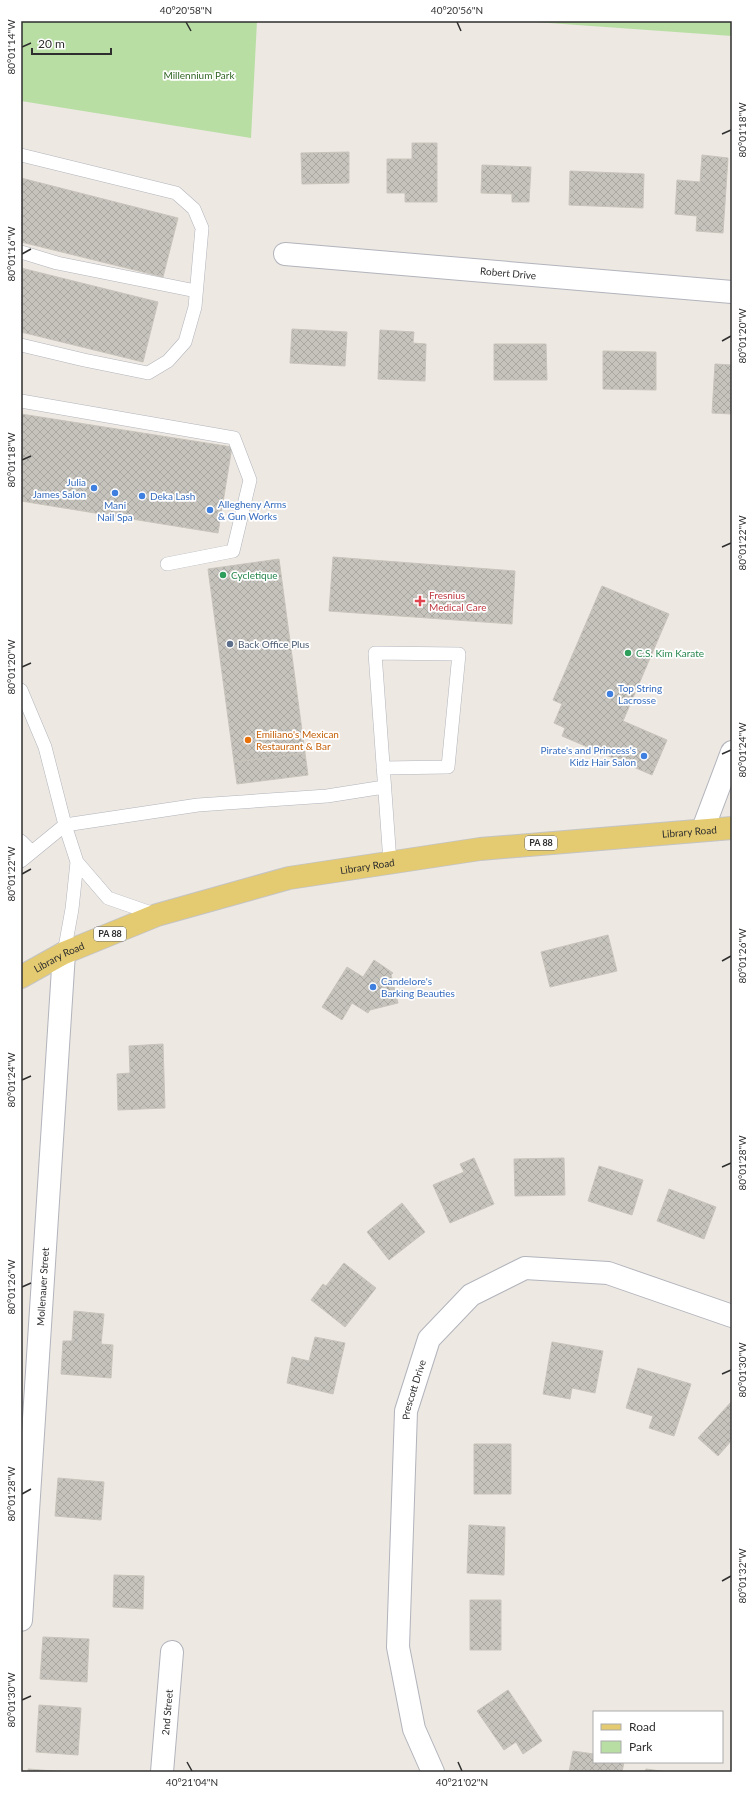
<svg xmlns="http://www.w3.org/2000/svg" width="753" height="1793" viewBox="0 0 753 1793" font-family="Lato,sans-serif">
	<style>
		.park { fill: #b8dea4 }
		.building { fill: url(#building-cross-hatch); stroke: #c9c4bb }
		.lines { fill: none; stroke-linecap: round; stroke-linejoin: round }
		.lane-casing { stroke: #b2b4bc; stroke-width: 14 }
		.street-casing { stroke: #b2b4bc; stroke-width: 24 }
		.primary-casing { stroke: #c4c4c4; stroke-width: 24 }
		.lane { stroke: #fff; stroke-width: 13 }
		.street { stroke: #fff; stroke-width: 22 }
		.primary { stroke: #e4ca70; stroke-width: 22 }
		.ticks { fill: none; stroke: #2e2e2e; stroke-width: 1.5 }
		.shop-dot { fill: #3f7fe0; stroke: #fff; stroke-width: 1.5 }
		.leisure-dot { fill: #2e9e5b; stroke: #fff; stroke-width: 1.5 }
		.health-dot { fill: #e0444e; stroke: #fff; stroke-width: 1.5 }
		.service-dot { fill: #5c6f8a; stroke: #fff; stroke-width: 1.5 }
		.food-dot { fill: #e8710a; stroke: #fff; stroke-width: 1.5 }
		.labels { text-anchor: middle; stroke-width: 3.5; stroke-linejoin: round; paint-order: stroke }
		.shield { fill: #fff; stroke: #6d6d6d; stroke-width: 1 }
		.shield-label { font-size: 9px; font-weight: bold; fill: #2e2e2e }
		.park-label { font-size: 10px; fill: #306523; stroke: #fff }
		.street-label { font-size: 10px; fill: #2e2e2e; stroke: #fff }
		.shop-label { font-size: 10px; fill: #366cbe; stroke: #fff; text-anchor: start }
		.leisure-label { font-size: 10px; fill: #27864d; stroke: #fff; text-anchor: start }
		.health-label { font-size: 10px; fill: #be3a42; stroke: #fff; text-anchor: start }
		.service-label { font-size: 10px; fill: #4e5e75; stroke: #fff; text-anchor: start }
		.food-label { font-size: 10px; fill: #c56008; stroke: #fff; text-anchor: start }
		.neatline { fill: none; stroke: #2e2e2e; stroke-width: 1.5 }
		.ticks-label { font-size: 10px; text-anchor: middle; fill: #2e2e2e }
	</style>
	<defs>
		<pattern id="building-cross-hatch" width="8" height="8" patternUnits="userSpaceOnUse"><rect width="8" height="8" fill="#c6c3bd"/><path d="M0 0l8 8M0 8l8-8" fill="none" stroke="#aaa8a3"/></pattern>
	</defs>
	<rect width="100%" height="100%" fill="#ede8e2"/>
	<!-- park -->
	<path class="park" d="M21,21H257L251,138L21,101Z
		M521,21H732V36Z"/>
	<!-- building -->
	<path class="building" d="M412,143H437V202H405V193H387V159H412Z
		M349,152V183L302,184L301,153Z
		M702,155L728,158L723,233L696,231L697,216L675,214L677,180L700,182Z
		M482,165L531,167L529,202H512V194L481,193Z
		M570,171L644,174L643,208L569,205Z
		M21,178L178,218L163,277L21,242Z
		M21,268L158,302L143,362L21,332Z
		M292,329L347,332L345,366L290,363Z
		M380,330L414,332L413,343L426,344L425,381L378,379Z
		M494,344H546L547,380H494Z
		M603,351L656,352V390L603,389Z
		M715,364L732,365V414L712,413Z
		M21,414L232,447L218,533L21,501Z
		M333,557L515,571L512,624L329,611Z
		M279,559L305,753L234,762L208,569Z
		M602,586L669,614L623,721L667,740L652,775L562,736L565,728L554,723L562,704L553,700Z
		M305,753L308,775L237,784L234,762Z
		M608,935L617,971L550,987L541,952Z
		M374,960L393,973L391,975L398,1003L370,1010L368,1013L352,1003L342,1020L322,1007L347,967L363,977Z
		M163,1044L165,1108L118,1110L117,1074L130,1073L129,1046Z
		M474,1158L494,1204L450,1223L433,1185L464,1172L460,1164Z
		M564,1158L565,1195L515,1196L514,1159Z
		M599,1166L643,1180L632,1215L588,1201Z
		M669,1189L716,1207L704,1239L657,1221Z
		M402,1203L425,1232L389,1260L367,1232Z
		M344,1263L376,1288L345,1327L311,1300L323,1284L326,1286Z
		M74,1311L104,1314L101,1344L113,1345L111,1378L61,1374L63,1341H72Z
		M315,1337L345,1343L333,1394L287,1383L292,1357L309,1361Z
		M552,1342L603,1351L595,1393L572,1388L570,1399L543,1394Z
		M638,1368L691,1384L674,1436L649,1428L653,1416L626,1408Z
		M732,1401V1440L718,1456L698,1438Z
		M474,1444H511V1494H474Z
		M58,1478L104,1482L101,1520L55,1516Z
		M469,1525L505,1527L504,1575L467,1573Z
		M114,1575L144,1576L143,1609L113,1607Z
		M470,1600H501V1650H470Z
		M43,1637L89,1639L87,1682L40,1679Z
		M508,1690L542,1741L523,1754L516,1742L504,1750L477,1711Z
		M39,1705L81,1708L78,1755L36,1752Z
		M573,1751L594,1754V1762H624L622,1772H569Z
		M28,1769L66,1772H28Z
		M646,1769L668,1772H645Z"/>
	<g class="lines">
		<!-- lane casing -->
		<g class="lane-casing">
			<path id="lane" d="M21,155L176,193L194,209L202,228L195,307L185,342L168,361L148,373L84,360L21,345
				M21,252L57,263L196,291
				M21,401L234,438L250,480L233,551L167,564
				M21,690L45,747L65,825L77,862L108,898L157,915
				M383,768L448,767L459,654L375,653L390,862
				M21,841L32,852
				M21,861L65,825L198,805L327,796L384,787
				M64,953L72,909L77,862"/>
		</g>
		<!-- street casing -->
		<g class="street-casing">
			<g id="street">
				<path id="s1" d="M285,254L732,292"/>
				<path d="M703,829L732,752"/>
				<path id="s2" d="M21,1620L64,953"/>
				<path id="s3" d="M162,1772L172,1652"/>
				<path id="s4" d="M433,1772L414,1729L398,1647L406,1411L429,1339L471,1295L525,1268L608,1273L732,1316"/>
			</g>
		</g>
		<!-- primary casing -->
		<g class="primary-casing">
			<g id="primary">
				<path id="s5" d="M21,977L64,953L157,915L289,878L480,849L732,828"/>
			</g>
		</g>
		<!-- lane -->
		<use href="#lane" class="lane"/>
		<!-- street -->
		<use href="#street" class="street"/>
		<!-- primary -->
		<use href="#primary" class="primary"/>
	</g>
	<!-- ticks -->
	<path class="ticks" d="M186,22L191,31M457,22L461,31M22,47L31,43M722,134L731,130M22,254L31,249M722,341L731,336M22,460L31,456M722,547L731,543M22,667L31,663M722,754L731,750M22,874L31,869M722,961L731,956M22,1080L31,1076M722,1167L731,1163M22,1287L31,1283M722,1374L731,1370M22,1494L31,1489M722,1581L731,1576M22,1700L31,1696M187,1762L192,1771M458,1762L462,1771"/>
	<!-- markers -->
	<g class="shop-dot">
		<circle cx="94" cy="488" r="4"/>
		<circle cx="115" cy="493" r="4"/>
		<circle cx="142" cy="496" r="4"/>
		<circle cx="210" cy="510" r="4"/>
		<circle cx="610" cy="694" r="4"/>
		<circle cx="644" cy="756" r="4"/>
		<circle cx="373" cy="987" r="4"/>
	</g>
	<g class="leisure-dot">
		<circle cx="223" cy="575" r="4"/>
		<circle cx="628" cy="653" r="4"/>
	</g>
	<path class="health-dot" d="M418 595h4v4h4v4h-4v4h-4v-4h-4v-4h4z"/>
	<circle class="service-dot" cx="230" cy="644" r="4"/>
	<circle class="food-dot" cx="248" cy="740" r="4"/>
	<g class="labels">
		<!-- shield labels -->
		<g class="shield">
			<rect x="525" y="836" width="32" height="14" rx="3"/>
			<rect x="94" y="927" width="32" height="14" rx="3"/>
		</g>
		<g class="shield-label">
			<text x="541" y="846">PA 88</text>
			<text x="110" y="937">PA 88</text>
		</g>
		<!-- park labels -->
		<g class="park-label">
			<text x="199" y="79">Millennium Park</text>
		</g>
		<!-- street labels -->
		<g class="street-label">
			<text dy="4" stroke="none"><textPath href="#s1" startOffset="224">Robert Drive</textPath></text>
			<text dy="4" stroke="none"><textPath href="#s5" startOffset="690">Library Road</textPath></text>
			<text dy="4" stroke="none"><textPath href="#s5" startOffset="366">Library Road</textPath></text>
			<text dy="4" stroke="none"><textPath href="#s5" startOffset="43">Library Road</textPath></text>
			<text dy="4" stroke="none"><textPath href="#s2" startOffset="334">Mollenauer Street</textPath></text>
			<text dy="4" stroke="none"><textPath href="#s4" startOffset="389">Prescott Drive</textPath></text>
			<text dy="4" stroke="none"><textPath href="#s3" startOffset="60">2nd Street</textPath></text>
		</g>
		<!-- shop labels -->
		<g class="shop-label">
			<text x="86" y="486" text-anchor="end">Julia<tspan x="86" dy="12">James Salon</tspan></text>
			<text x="150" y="500">Deka Lash</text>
			<text x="218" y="508">Allegheny Arms<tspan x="218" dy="12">&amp; Gun Works</tspan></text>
			<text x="115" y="509" text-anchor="middle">Mani<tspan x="115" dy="12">Nail Spa</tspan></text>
			<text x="618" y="692">Top String<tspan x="618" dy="12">Lacrosse</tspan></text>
			<text x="636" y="754" text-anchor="end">Pirate's and Princess's<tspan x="636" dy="12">Kidz Hair Salon</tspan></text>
			<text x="381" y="985">Candelore's<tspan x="381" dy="12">Barking Beauties</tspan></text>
		</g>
		<!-- leisure labels -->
		<g class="leisure-label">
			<text x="231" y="579">Cycletique</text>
			<text x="636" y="657">C.S. Kim Karate</text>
		</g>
		<!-- health labels -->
		<g class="health-label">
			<text x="429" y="599">Fresnius<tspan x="429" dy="12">Medical Care</tspan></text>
		</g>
		<!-- service labels -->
		<g class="service-label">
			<text x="238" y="648">Back Office Plus</text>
		</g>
		<!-- food labels -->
		<g class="food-label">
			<text x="256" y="738">Emiliano's Mexican<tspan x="256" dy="12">Restaurant &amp; Bar</tspan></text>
		</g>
	</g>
	<!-- border -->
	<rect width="753" height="1793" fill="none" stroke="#ffffff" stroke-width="44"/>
	<!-- legend -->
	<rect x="593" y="1711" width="130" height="52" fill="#ffffff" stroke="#ababab"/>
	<rect x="601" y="1724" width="20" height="6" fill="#e4ca70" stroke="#ababab"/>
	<text x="629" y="1731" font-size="12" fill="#2e2e2e">Road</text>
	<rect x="601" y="1741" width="20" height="12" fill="#b8dea4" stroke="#ababab"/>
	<text x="629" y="1751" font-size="12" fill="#2e2e2e">Park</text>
	<!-- scale -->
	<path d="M32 48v6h79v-6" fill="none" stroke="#2e2e2e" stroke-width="2"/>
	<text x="38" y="48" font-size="12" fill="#2e2e2e" stroke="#ffffff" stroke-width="3" paint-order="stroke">20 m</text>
	<rect x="22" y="22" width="709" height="1749" class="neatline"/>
	<g class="ticks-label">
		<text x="186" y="14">40°20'58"N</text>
		<text x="457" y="14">40°20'56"N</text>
		<text transform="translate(11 47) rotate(-90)" y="4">80°01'14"W</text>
		<text transform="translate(742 130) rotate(-90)" y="4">80°01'18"W</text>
		<text transform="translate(11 254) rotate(-90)" y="4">80°01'16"W</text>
		<text transform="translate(742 336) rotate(-90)" y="4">80°01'20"W</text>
		<text transform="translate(11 460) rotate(-90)" y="4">80°01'18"W</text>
		<text transform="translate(742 543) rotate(-90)" y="4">80°01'22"W</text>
		<text transform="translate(11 667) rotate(-90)" y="4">80°01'20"W</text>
		<text transform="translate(742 750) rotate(-90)" y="4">80°01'24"W</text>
		<text transform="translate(11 874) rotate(-90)" y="4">80°01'22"W</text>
		<text transform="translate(742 956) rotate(-90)" y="4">80°01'26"W</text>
		<text transform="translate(11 1080) rotate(-90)" y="4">80°01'24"W</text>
		<text transform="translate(742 1163) rotate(-90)" y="4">80°01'28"W</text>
		<text transform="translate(11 1287) rotate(-90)" y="4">80°01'26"W</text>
		<text transform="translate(742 1370) rotate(-90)" y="4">80°01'30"W</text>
		<text transform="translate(11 1494) rotate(-90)" y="4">80°01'28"W</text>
		<text transform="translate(742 1576) rotate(-90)" y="4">80°01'32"W</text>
		<text transform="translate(11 1700) rotate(-90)" y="4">80°01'30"W</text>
		<text x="192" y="1786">40°21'04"N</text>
		<text x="462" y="1786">40°21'02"N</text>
	</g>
</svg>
